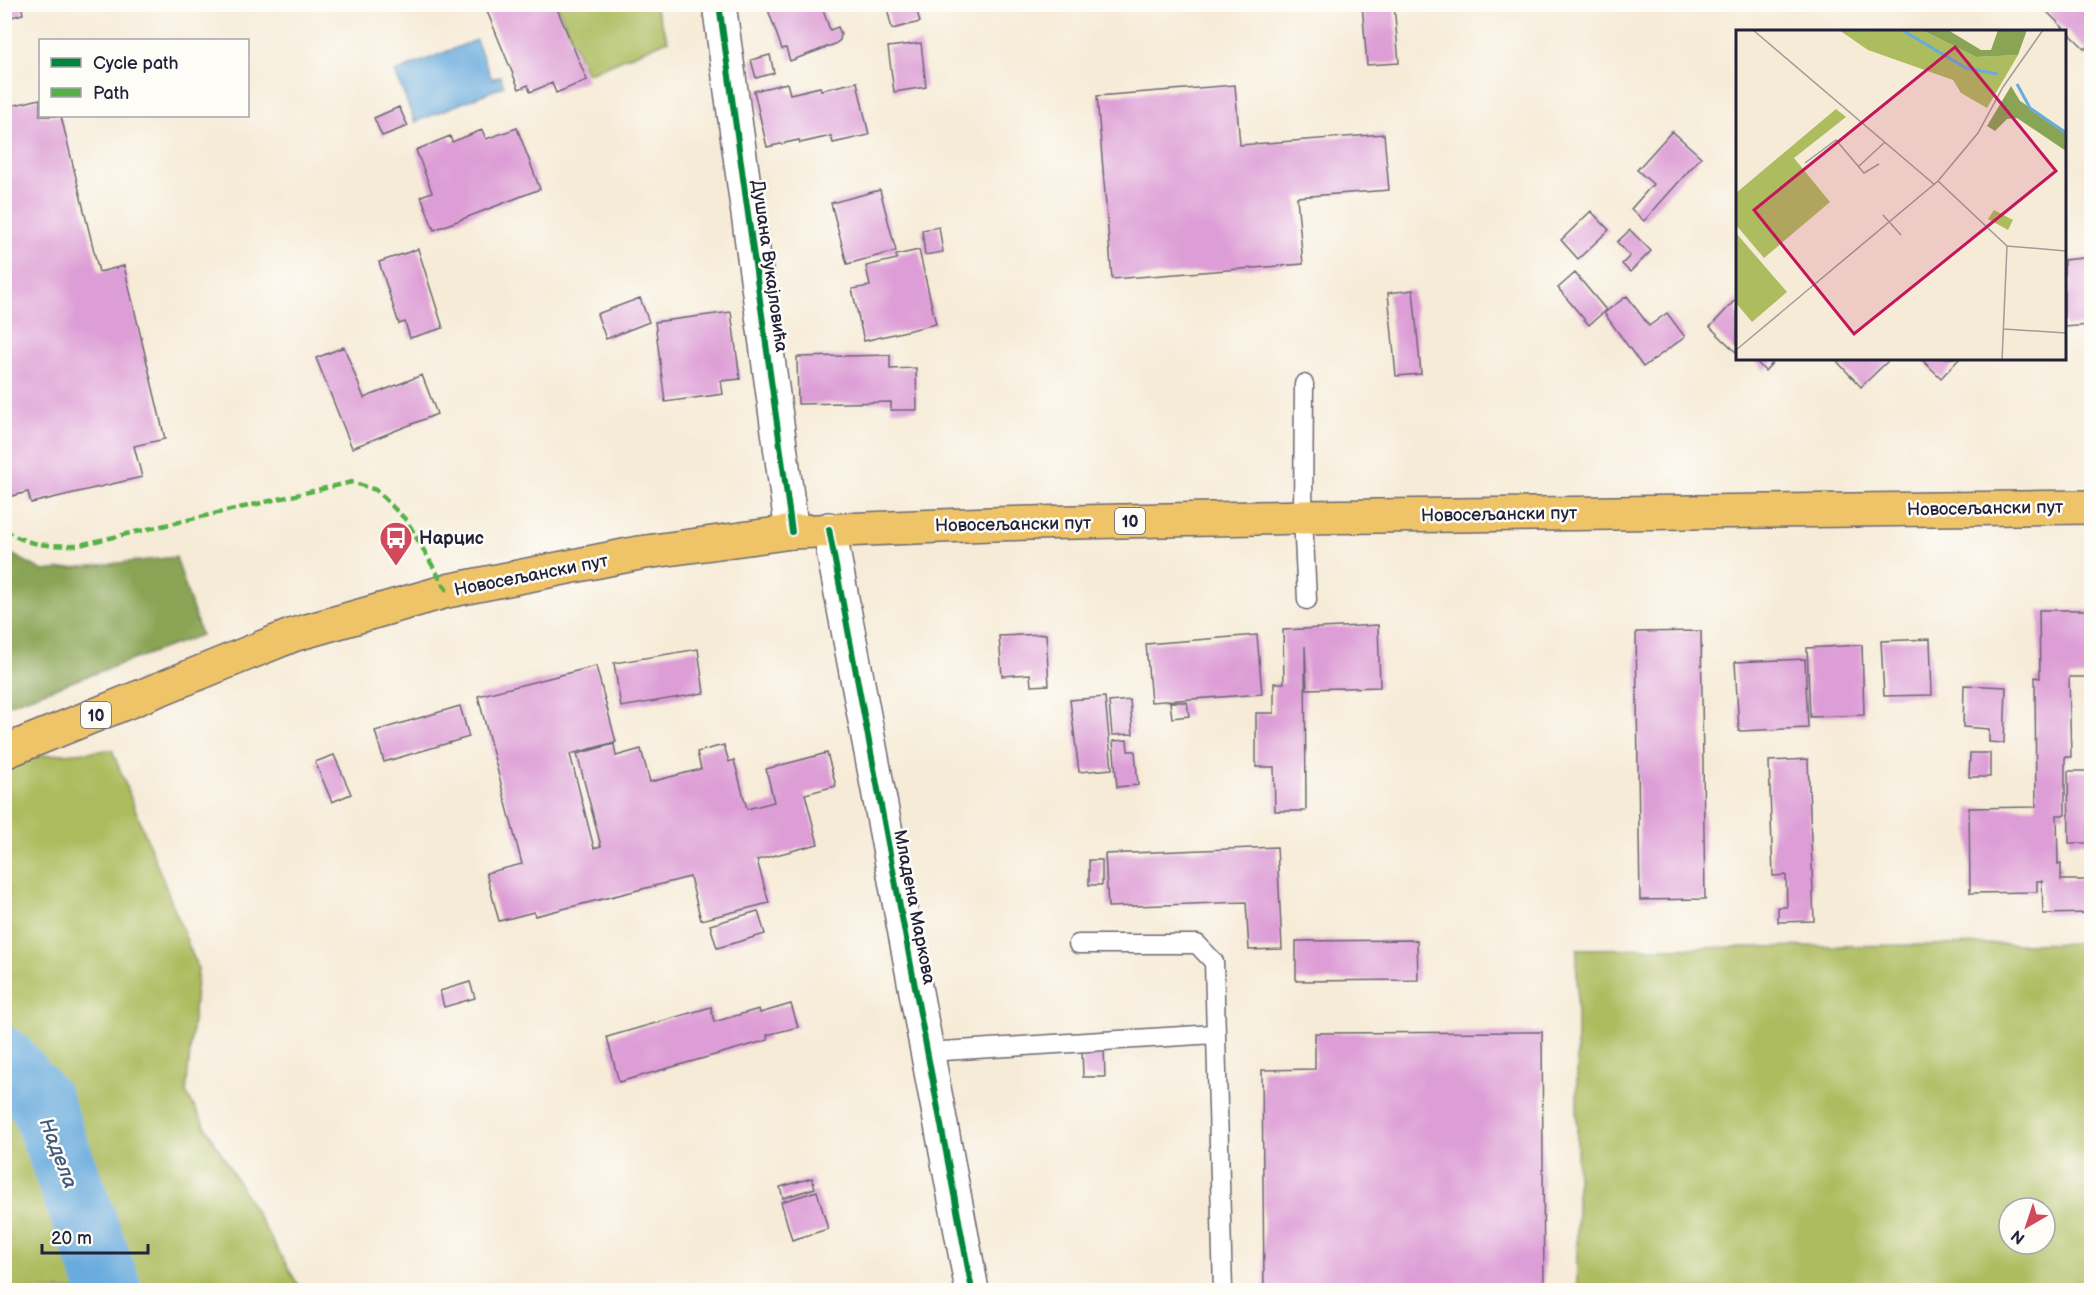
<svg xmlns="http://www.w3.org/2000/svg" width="2096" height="1295" viewBox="0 0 2096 1295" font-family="'Balsamiq Sans',sans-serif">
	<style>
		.green { fill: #adbc5e; stroke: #686f4c; stroke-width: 1.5; fill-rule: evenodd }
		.forest { fill: #8aa455; stroke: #566348; stroke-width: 1.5 }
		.water { fill: #69abdd; stroke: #46668c; stroke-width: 1.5 }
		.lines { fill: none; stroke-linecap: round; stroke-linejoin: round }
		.river { stroke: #69abdd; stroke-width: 64 }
		.building { fill: #dd9dd6 }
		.lane-casing { stroke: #6c6872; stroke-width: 21 }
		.street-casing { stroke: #6c6872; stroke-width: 36 }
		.primary-casing { stroke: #6c6872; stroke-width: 36 }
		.lane { stroke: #fff; stroke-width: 18 }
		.street { stroke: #fff; stroke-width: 33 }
		.primary { stroke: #efc469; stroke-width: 33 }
		.quiet { stroke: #55b146; stroke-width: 4.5; stroke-dasharray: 9 4.5; stroke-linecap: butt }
		.cycleway-casing { stroke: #fdfcf7; stroke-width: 10 }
		.cycleway { stroke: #00873e; stroke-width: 6 }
		.labels { text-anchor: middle; stroke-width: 5; stroke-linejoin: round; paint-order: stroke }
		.shield { fill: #fdfcf7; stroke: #646373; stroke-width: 1.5 }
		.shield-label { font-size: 16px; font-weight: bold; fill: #22223b }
		.street-label { font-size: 18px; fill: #22223b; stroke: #fdfcf7 }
		.poi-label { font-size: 18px; font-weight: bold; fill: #22223b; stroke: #fdfcf7; text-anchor: start }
		.water-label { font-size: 20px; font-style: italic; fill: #3e597c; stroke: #fdfcf7 }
		.inset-river { fill: none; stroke: #69abdd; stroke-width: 3 }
		.inset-road { fill: none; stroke: #a19b99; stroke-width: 1.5 }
		.view { fill: #c2185b; fill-opacity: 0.15; stroke: #c2185b; stroke-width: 3 }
		.inset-edge { fill: none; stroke: #22223b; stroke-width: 3 }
	</style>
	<rect width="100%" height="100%" fill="#fdfcf7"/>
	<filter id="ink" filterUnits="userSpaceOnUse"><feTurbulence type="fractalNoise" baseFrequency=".0167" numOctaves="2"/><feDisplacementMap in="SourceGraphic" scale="12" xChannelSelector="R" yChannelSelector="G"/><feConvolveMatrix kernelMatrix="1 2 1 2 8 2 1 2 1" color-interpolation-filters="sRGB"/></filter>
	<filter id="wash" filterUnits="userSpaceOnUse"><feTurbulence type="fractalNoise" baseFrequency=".008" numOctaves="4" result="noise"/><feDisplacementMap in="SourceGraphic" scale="24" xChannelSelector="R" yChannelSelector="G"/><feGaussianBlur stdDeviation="1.35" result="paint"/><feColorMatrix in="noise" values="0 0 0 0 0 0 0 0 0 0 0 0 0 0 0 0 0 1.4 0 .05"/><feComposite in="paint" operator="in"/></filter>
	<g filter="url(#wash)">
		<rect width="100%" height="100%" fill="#f6ebd7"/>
		<!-- green -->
		<path class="green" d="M557,5H654L668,40L587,74Z
			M112,750L198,969L186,1093L301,1290H5V770L38,756Z
			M2091,943V1290H1577V949ZM2009,1208H2045V1244H2009Z"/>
		<!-- forest -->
		<path class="forest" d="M4,550L43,571L176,557L201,635L5,706Z"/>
		<!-- water -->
		<path class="water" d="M476,40L492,79L500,76L504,86L415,122L395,72Z"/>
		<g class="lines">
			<!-- river -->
			<path class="river" d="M4,1059L40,1101L110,1290"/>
		</g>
		<g id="blocks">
			<!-- building -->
			<path class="building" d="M4,4H21L23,14L4,19Z
				M484,4H555L587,80L556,93L552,83L530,92L528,85L519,89Z
				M766,4H813L814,7L821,4L830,30L838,27L841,34L840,40L835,44L790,61L786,48L782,49Z
				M886,4H915L920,22L892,29Z
				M1362,4H1394L1399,63L1367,65Z
				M2046,4H2091V42L2085,49L2043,8Z
				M921,43L926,87L894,92L888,47Z
				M770,55L774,73L756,78L751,60Z
				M857,82L869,135L833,143L831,136L800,143L799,140L767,147L754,91L787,83L790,94L820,87L821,90Z
				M1235,85L1240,145L1384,134L1389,190L1297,197L1303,264L1112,279L1097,96Z
				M40,99V116H61L99,272L124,266L165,439L134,446L142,477L31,503L28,492L4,498V102L7,107Z
				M399,107L408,126L382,136L374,118Z
				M517,128L540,189L434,230L421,196L432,192L416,150L450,136L452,142L482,130L486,139Z
				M1672,131L1701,157L1644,221L1631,209L1653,184L1637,170Z
				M880,190L896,251L847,264L831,203Z
				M1591,211L1609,230L1578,259L1561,240Z
				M939,227L943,252L925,255L922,230Z
				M1630,230L1651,251L1630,272L1622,264L1630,256L1617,242Z
				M418,249L443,328L410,338L405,322L399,324L379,262Z
				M919,250L936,324L864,341L852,289L870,286L866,266L897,259L896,255Z
				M2091,257V325L2064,327V260Z
				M1575,273L1606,310L1589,325L1558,288Z
				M1413,290L1421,374L1396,376L1388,293Z
				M1627,296L1649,326L1667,313L1685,337L1643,367L1604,313Z
				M640,298L649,322L606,339L597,314Z
				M1737,298V353L1710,327Z
				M731,312L740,379L721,381L723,394L665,402L655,322Z
				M344,347L364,398L422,375L437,414L352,448L316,358Z
				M890,355V369L916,368L917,410H891V402L798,404L797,357Z
				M1753,358H1777L1765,371Z
				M1834,358H1891L1861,387Z
				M1920,358H1960L1941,378Z
				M2039,610H2091V677H2069L2071,757H2065V815H2057L2058,864L2061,863V880H2091V913L2043,914L2042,881H2037V892L1970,893L1969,808L2036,807L2035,677L2040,678Z
				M1378,625L1380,687L1307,689L1305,646L1306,811H1275L1274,767H1256V713H1274V683H1284L1283,630Z
				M1701,631L1705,899L1640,900L1636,632Z
				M1046,634L1049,685L1031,686L1030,674L1002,676L999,636Z
				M1257,635L1262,694L1151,702L1146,644Z
				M1930,639L1932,695L1884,696L1881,641Z
				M1862,645L1864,715L1810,717L1807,648Z
				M698,649L704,693L621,707L614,663Z
				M1805,659L1808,728L1739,731L1735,662Z
				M596,666L616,742L570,754L594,848L601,846L577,754L614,744L616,756L641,749L650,782L701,769L697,752L724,745L729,762L734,760L747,809L774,802L766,769L827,753L836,786L805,794L818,844L757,860L769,903L701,920L690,877L535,916L534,912L499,921L486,873L522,864L478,696Z
				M1964,685L2006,687L2004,743L1989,742V729L1963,727Z
				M1105,697L1112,769L1079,772L1070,700Z
				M1130,700L1133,734L1112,735L1109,702Z
				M1170,702H1187L1189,716L1172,718Z
				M460,706L469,737L384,762L375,731Z
				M1127,740L1128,751H1135L1138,785L1117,787L1113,741Z
				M1970,753H1990V777H1969Z
				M334,755L351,794L332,802L315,762Z
				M1808,759L1814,921L1778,922V907H1787L1786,875L1773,876L1769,761Z
				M2068,771H2091V843H2069Z
				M1277,847L1282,949L1249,950L1246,902L1108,907L1105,854Z
				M1089,860H1102V885H1089Z
				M758,911L765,934L717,948L710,925Z
				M1417,940L1418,980L1296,981V941Z
				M470,982L475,998L444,1007L440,991Z
				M791,1004L798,1027L767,1035L768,1040L619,1082L607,1037L711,1007L714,1022L759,1009L760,1013Z
				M1542,1032L1544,1290H1264L1262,1070L1315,1069V1033Z
				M1104,1048L1105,1077H1083L1082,1049Z
				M812,1178L815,1188L783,1198L780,1187Z
				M817,1191L828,1229L792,1240L781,1202Z"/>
		</g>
	</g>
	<g filter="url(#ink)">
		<use href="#blocks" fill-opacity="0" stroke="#6c6872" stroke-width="1.5"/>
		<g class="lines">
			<!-- lane casing -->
			<g class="lane-casing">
				<path id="lane" d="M1304,384L1303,517L1307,600
					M1078,944H1197L1214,962L1223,1290
					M927,1052L1215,1034"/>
			</g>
			<!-- street casing -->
			<g class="street-casing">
				<path id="street" d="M719,4L792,532
					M829,529L972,1290"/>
			</g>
			<!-- primary casing -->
			<g class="primary-casing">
				<path id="primary" d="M4,752L293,635L447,591L639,553L792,532L990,524L1303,517L2092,507"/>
			</g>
			<!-- lane -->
			<use href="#lane" class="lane"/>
			<!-- street -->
			<use href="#street" class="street"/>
			<!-- primary -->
			<use href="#primary" class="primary"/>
			<!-- quiet -->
			<path class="quiet" d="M4,529C28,547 51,546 79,545L352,482L376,490L407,521L447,591"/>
			<!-- cycleway casing -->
			<g class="cycleway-casing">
				<path id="cycleway" d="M719,4L792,532
					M829,529L972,1290"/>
			</g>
			<!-- cycleway -->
			<use href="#cycleway" class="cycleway"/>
		</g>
	</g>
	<!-- icons -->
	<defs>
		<g id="bus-pin" transform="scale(1.725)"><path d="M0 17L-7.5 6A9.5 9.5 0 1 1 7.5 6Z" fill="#d1495b" stroke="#fdfcf7"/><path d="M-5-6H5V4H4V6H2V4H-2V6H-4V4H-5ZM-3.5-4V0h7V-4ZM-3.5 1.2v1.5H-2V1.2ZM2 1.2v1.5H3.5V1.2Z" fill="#fff"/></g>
	</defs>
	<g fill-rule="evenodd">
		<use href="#bus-pin" x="396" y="538"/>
	</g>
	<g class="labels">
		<!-- shield labels -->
		<g class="shield">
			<rect x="1115" y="508" width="30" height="26" rx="4.5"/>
			<rect x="81" y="702" width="30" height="26" rx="4.5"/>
		</g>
		<g class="shield-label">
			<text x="1130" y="527">10</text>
			<text x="96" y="721">10</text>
		</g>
		<!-- street labels -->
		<g class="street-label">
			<text transform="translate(770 266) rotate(82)" y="6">Душана Вукајловића</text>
			<text transform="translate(1985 508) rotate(-1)" y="6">Новосељански пут</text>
			<text transform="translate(1499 514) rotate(-1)" y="6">Новосељански пут</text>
			<text transform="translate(1013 524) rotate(-1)" y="6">Новосељански пут</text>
			<text transform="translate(531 575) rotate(-11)" y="6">Новосељански пут</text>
			<text transform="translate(915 907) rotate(79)" y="6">Младена Маркова</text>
		</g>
		<!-- poi labels -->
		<g class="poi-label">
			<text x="419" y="544">Нарцис</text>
		</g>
		<!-- water labels -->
		<g class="water-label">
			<text transform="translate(59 1153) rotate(69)" y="7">Надела</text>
		</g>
	</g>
	<!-- overview -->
	<g transform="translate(1736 30)">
		<rect width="330" height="330" fill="#f6ebd7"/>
		<path d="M103,0H186L240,27L282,25L251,78L225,63L217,50L132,20ZM100,79L110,87L58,128L94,172L28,228L0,195V163ZM258,180L277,190L272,200L252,189ZM0,203L51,262L16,292L0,273Z" fill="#adbc5e"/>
		<path d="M186,0H212L245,20H255L262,0H291L282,25L240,27ZM275,56L284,71L330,101V121L281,88L271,89L259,101L251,96Z" fill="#8aa455"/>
		<path class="inset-river" d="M166,0L230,38L261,44M281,54L294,78L330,103"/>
		<path class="inset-road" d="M17,0L199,155M69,133L100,110L128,143L143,134M123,136L149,112M202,151L271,216L330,221M147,185L165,205M268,299L330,303M0,320L202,151L242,103L267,57L307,0M266,330L271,216"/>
		<path class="view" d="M219,17L320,141L118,304L18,180Z"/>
		<rect width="330" height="330" class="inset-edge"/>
	</g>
	<!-- margin -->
	<rect width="2096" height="1295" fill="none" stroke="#fdfcf7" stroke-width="24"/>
	<!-- legend -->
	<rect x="39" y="39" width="210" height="78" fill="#fdfcf7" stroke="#a5a5ac" stroke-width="1.5"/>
	<rect x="51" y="58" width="30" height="9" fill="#00873e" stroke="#a5a5ac" stroke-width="1.5"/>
	<text x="93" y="69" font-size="18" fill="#22223b">Cycle path</text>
	<rect x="51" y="88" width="30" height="9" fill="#55b146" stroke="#a5a5ac" stroke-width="1.5"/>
	<text x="93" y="99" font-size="18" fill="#22223b">Path</text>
	<!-- north arrow -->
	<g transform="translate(2027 1226) rotate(219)"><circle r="28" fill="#fdfcf7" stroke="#a5a5ac" stroke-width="1.5"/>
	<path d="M0-4.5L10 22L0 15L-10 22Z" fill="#d1495b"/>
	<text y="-9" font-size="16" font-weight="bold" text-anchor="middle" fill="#22223b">N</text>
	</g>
	<!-- scale -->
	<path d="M42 1244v9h106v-9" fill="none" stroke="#22223b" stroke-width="3"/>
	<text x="51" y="1244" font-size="18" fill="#22223b" stroke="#fdfcf7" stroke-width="4.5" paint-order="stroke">20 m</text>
</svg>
